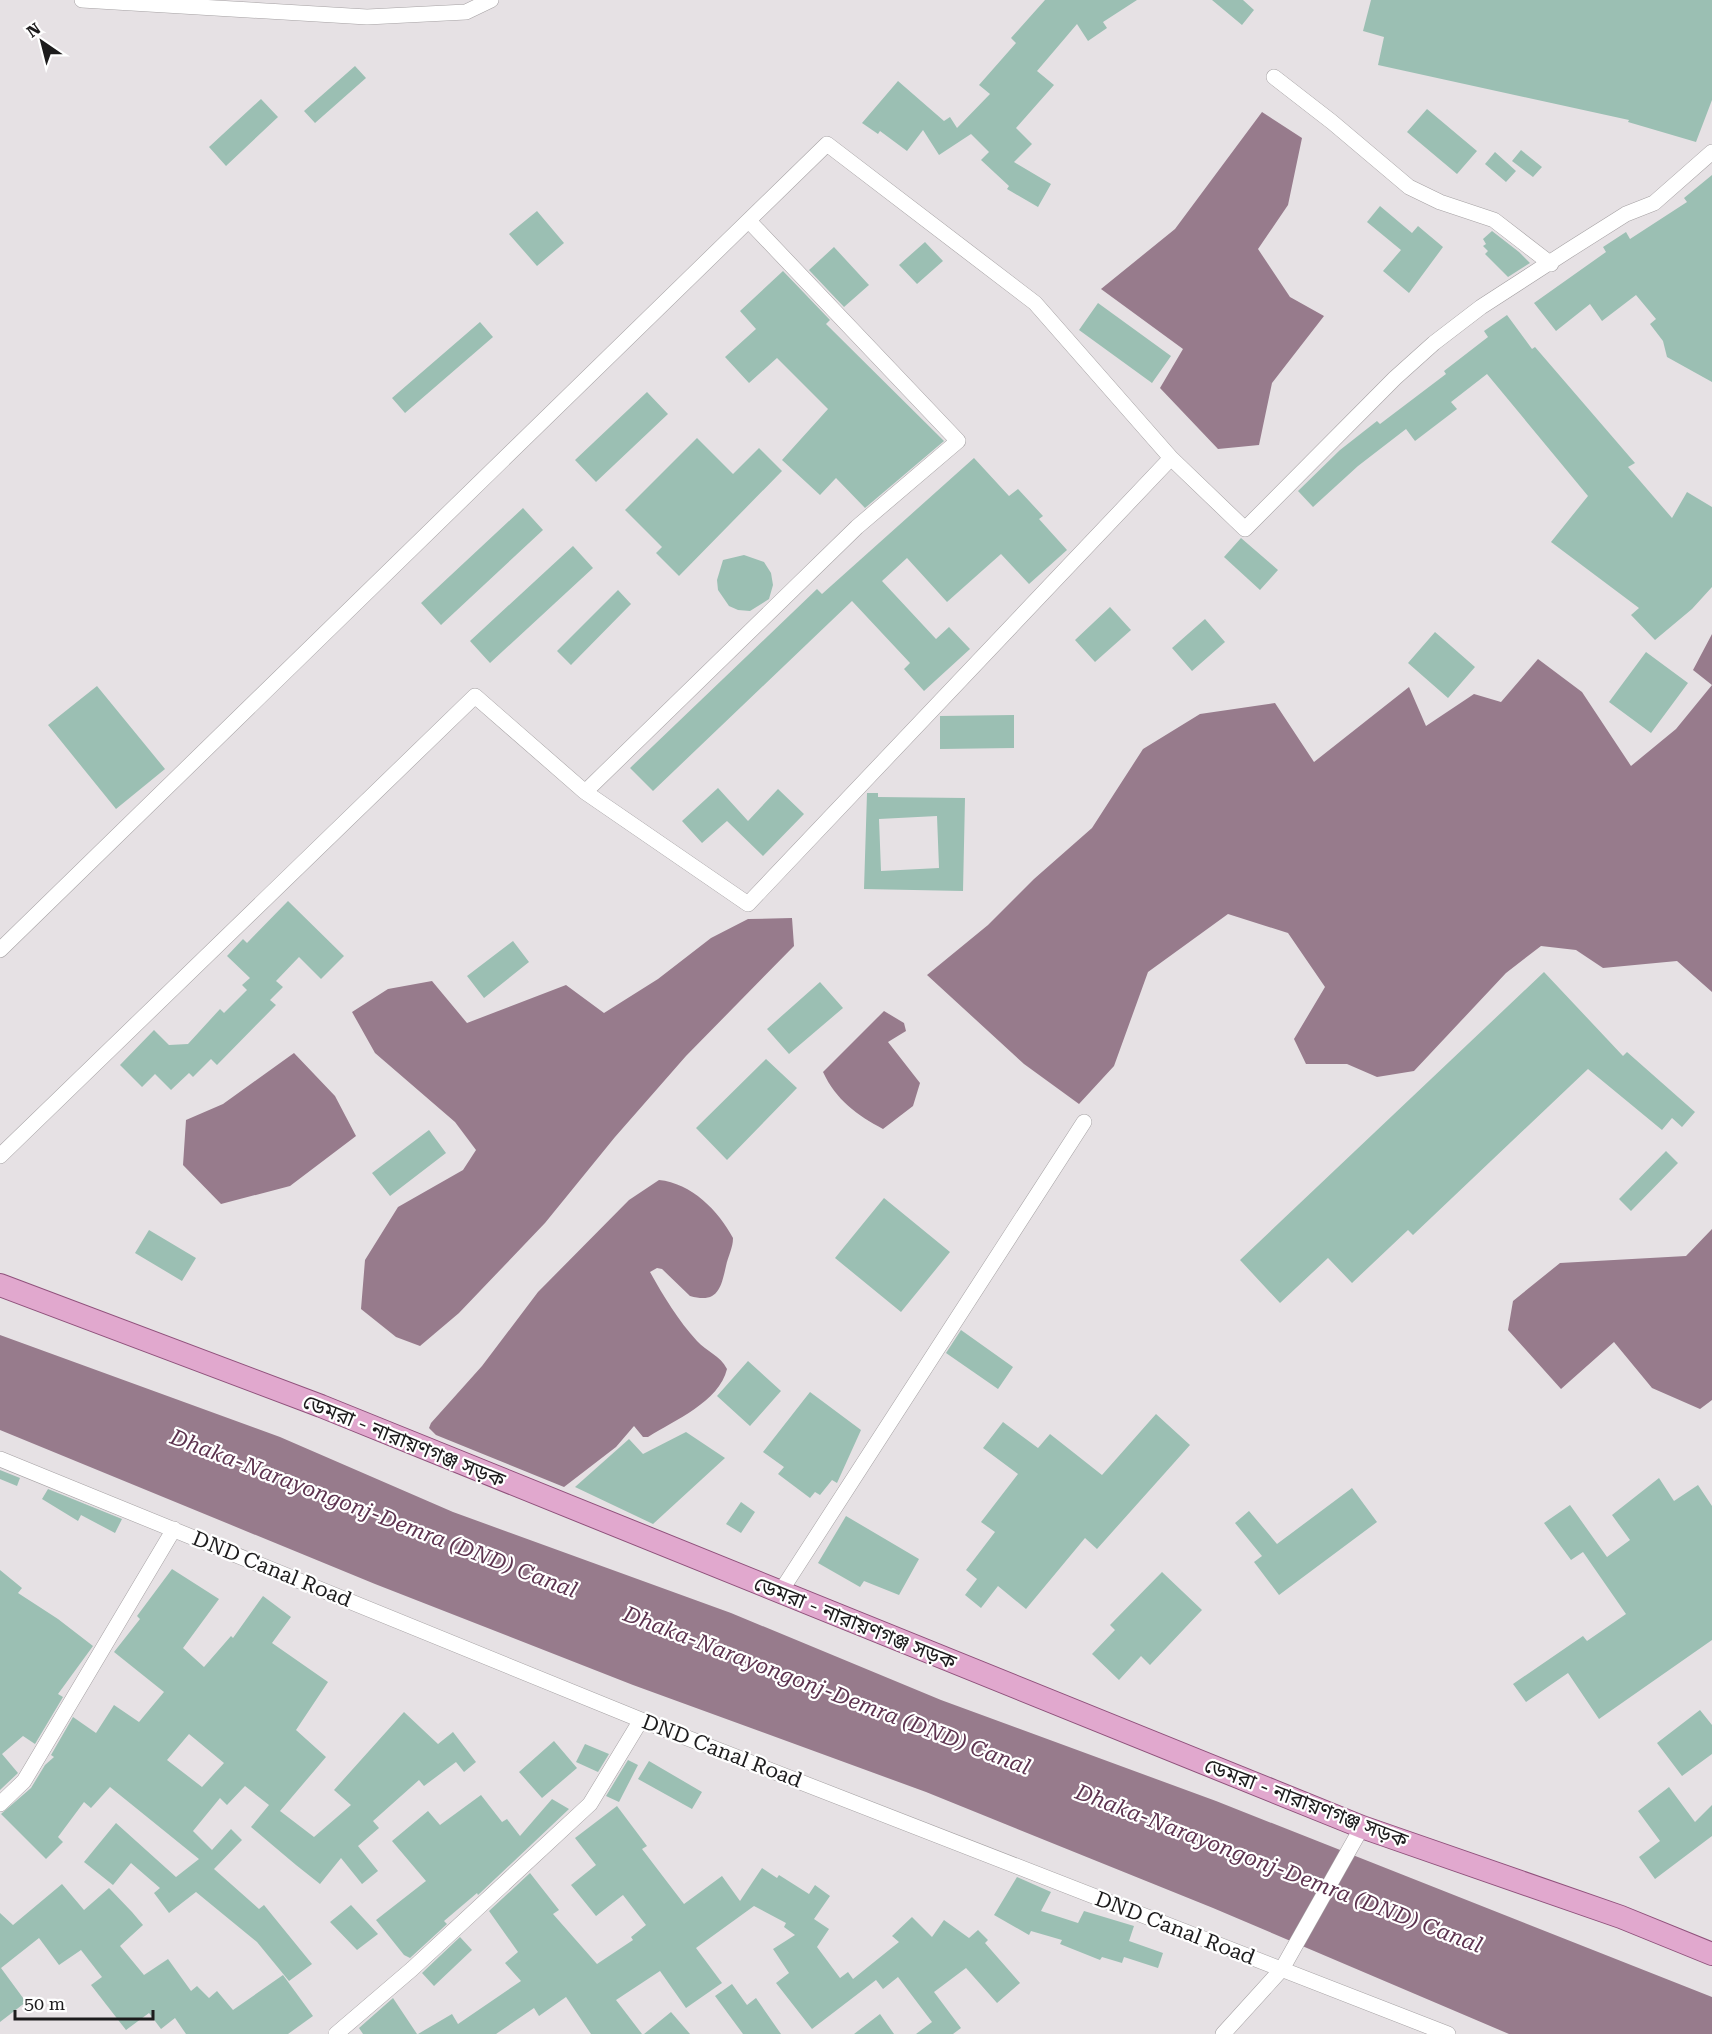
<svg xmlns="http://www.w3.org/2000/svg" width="1712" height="2034" viewBox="0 0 1712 2034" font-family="'Roboto Serif','Noto Sans Bengali',serif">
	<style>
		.water { fill: #977b8c }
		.building { fill: #9bbfb3; fill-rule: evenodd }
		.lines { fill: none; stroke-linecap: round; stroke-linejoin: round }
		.street-casing { stroke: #a5a1a3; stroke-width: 16 }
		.primary-casing { stroke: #8f517b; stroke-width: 24 }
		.street { stroke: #fff; stroke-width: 15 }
		.primary { stroke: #e1a8ce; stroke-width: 22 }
		.labels { text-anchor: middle; stroke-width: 4.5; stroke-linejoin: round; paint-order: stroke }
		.street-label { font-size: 21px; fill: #1d1c1d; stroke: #fff }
		.water-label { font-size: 22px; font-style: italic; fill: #5d334f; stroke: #fff }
	</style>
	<rect width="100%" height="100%" fill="#e6e1e4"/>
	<!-- water -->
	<path class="water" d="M1262,112L1302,138L1288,205L1258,249L1290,297L1324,316L1272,383L1259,445L1218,449L1160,388L1183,349L1101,289L1175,229Z
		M1712,634V685L1693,670Z
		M1538,659L1582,692L1631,766L1676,729L1712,685V992L1677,961L1603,968L1576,950L1541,946L1506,973L1414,1071L1377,1077L1347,1064H1306L1294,1039L1325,987L1288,933L1228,914L1148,972L1114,1066L1079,1104L1024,1064L927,975L988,925L1034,879L1092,828L1143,749L1200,714L1275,703L1314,762L1409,687L1426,726L1474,694L1501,702Z
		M792,918L794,946L686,1056L615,1137L545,1223L459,1313L420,1346L396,1337L361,1309L365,1260L398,1207L463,1170L476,1150L455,1122L375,1053L352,1012L388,989L432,981L467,1023L566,985L604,1013L658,979L711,938L748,919Z
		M884,1011L904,1023L906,1031L888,1042L920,1083L913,1106L883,1129C857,1115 836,1100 823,1072Z
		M294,1053L335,1096L356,1136L290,1186L221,1204L183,1165L186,1120L223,1104Z
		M659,1180C691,1183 719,1211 733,1238C733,1248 728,1256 726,1266C721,1288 718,1304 690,1296L662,1269L657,1268L650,1272C664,1297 678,1320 697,1341C707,1352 720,1355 727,1369C719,1402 675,1420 648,1437H643L634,1426L616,1447L564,1487L436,1435L429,1428L431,1423L482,1366L538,1292L629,1200Z
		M1712,1229V1400L1700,1409L1652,1388L1614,1342L1561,1389L1508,1330L1513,1301L1560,1263L1686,1256Z
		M0,1335L280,1437L453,1512L731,1613L941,1700L1216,1801L1712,1997V2034H1509L1213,1908L926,1792L633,1685L375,1584L0,1430Z"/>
	<!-- building -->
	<path class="building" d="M1045,0H1137L1103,22L1107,28L1088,41L1077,24L1037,71L1054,85L1016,128L1032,144L1014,162L1051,184L1038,207L1007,189L1009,186L981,160L989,152L971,134L939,155L923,130L907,151L880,131L878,134L862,123L898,81L944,121L950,117L957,128L990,94L979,85L1016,43L1011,38Z
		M1212,0H1243L1254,10L1242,25Z
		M1371,0H1712V100L1696,142L1628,122L1629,120L1378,65L1384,37L1363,31Z
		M355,66L366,78L315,123L304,111Z
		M261,99L278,117L226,166L209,147Z
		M1427,109L1477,151L1457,174L1407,132Z
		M1521,150L1542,167L1533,177L1512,161Z
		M1495,152L1516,171L1506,182L1485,164Z
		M1712,175V382L1667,357L1663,341L1650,324L1656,319L1636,295L1602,321L1590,304L1556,331L1534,303L1606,252L1603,247L1626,232L1630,239L1687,202L1684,198Z
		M1380,206L1412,233L1418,226L1443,247L1409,293L1383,271L1401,250L1367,222Z
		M537,211L564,243L537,266L509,234Z
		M1492,231L1519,252L1530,263L1508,277L1485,254L1488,251L1483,246L1486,244L1483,239Z
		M925,242L943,261L917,284L899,265Z
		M834,247L869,285L844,307L809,270Z
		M783,271L830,320L826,324L944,441L865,508L836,478L820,495L782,460L828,409L777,358L749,383L725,357L756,329L740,311Z
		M1098,303L1171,356L1152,383L1079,330Z
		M1507,315L1532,349L1535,347L1635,463L1628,467L1672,518L1687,492L1712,507V587L1692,609L1655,640L1631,615L1639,608L1551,542L1588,496L1487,374L1451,402L1457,409L1415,441L1406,429L1358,466L1313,507L1298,491L1340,450L1377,421L1380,424L1446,374L1444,371L1488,337L1484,331Z
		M480,322L493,337L405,413L392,398Z
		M647,392L668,414L596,482L575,460Z
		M697,438L733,474L759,448L782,471L679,576L656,553L662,547L625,510Z
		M974,458L1009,496L1018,489L1043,516L1039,519L1067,550L1029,584L1001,554L947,602L907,558L882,581L936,639L949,627L970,649L924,691L904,669L910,663L852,601L653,791L630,768L817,589L822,594Z
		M523,508L543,530L441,625L421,603Z
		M1241,538L1278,570L1260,590L1224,557Z
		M573,546L593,568L490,663L470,641Z
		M744,555L764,562L771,573L773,585L769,599L750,611L738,610L729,606L718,590L717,580L723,560Z
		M618,590L631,604L571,665L557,651Z
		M1110,607L1131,630L1095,662L1075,640Z
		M1205,619L1225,642L1192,671L1172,648Z
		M1435,632L1475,667L1448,698L1408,663Z
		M1646,652L1688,683L1651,733L1609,702Z
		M97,686L165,769L116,809L48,725Z
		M1014,715V748L940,749V716Z
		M718,788L748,821L778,789L804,814L763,856L727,821L702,843L682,821Z
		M867,793H878V797L965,798L963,891L864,889ZM937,816L939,868L881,871L879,819Z
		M288,901L344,956L321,979L299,957L276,981L283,987L270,1000L276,1005L217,1065L211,1059L193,1077L189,1073L171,1090L155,1074L142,1087L120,1065L154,1030L169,1045L188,1044L220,1009L224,1013L247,990L242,985L250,978L227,956L243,939L247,943Z
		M513,941L529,962L484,998L467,976Z
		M1544,972L1623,1056L1627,1052L1695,1112L1682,1127L1672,1118L1662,1130L1588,1069L1413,1235L1408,1230L1352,1283L1328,1258L1280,1303L1240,1260Z
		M820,982L843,1008L789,1054L767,1029Z
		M766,1059L797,1088L727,1160L696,1128Z
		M429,1130L446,1153L390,1196L372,1173Z
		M1666,1151L1678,1163L1631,1211L1619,1199Z
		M884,1198L950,1252L901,1312L835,1258Z
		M149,1230L196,1258L182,1281L135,1253Z
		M961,1330L1013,1367L998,1389L946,1353Z
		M748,1361L781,1391L750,1426L717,1396Z
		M810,1392L861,1430L837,1483L832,1480L820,1495L815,1492L810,1498L778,1474L784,1467L763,1452Z
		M1156,1414L1190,1445L1097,1549L1085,1538L1026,1609L998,1586L981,1608L965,1595L977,1579L966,1570L995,1532L981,1522L1018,1474L983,1448L1003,1422L1038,1448L1050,1434L1102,1475Z
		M686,1432L725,1458L653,1524L575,1487L629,1439L643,1454Z
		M0,1470L20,1478L17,1486L0,1479Z
		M1659,1478L1674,1501L1698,1485L1712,1506V1640L1599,1719L1568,1673L1526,1702L1513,1684L1583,1636L1587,1641L1626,1614L1583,1552L1571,1560L1544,1523L1570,1505L1607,1557L1630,1540L1612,1515Z
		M1352,1488L1377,1522L1279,1595L1254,1562L1262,1556L1235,1523L1249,1511L1277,1544Z
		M48,1489L122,1519L115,1533L81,1515L78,1521L42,1499Z
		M741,1502L755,1512L741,1533L726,1524Z
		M846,1516L919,1559L899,1595L864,1581L860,1587L818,1563Z
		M172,1569L219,1599L183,1648L204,1667L231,1636L233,1638L263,1596L291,1617L272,1643L328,1682L296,1730L326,1757L280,1811L314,1837L351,1805L334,1790L404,1712L438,1744L453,1732L476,1762L464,1772L456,1762L424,1786L419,1780L373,1821L379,1828L358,1846L378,1871L362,1884L341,1858L320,1884L296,1865L251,1827L269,1805L245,1786L227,1805L220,1798L193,1831L212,1850L231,1829L242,1840L214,1869L259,1909L264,1905L312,1964L289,1981L257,1942L196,1892L169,1913L154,1893L160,1888L131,1863L113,1885L84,1862L116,1823L176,1877L199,1859L110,1787L91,1808L84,1802L58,1837L63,1842L46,1859L1,1814L31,1788L45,1765L54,1757L51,1755L73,1717L96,1733L114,1705L139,1722L164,1692L114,1652L140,1619L137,1616ZM189,1734L224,1763L202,1787L167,1760Z
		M0,1570L22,1588L18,1593L58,1619L93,1646L58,1694L63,1697L35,1744L23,1736L2,1754L18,1773L0,1790Z
		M1162,1572L1202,1610L1150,1665L1141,1656L1119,1680L1092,1654L1115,1630L1110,1625Z
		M1700,1710L1712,1725V1754L1682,1776L1657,1743Z
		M554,1741L577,1768L542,1798L519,1772Z
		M585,1744L609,1754L598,1772L576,1762Z
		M628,1760L638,1765L619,1802L606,1796Z
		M649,1761L702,1792L692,1809L638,1779Z
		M1669,1787L1695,1822L1712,1805V1836L1655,1879L1639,1857L1660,1841L1638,1811Z
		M481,1795L502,1822L507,1819L520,1836L552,1799L569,1809L478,1895L477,1893L444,1921L447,1924L410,1958L404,1955L376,1920L426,1881L392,1841L428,1811L440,1825Z
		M617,1806L647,1846L642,1849L684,1904L722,1876L740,1901L762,1868L777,1878L779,1875L809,1894L815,1885L830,1896L814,1919L829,1929L817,1947L840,1978L848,1972L853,1979L899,1942L892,1936L912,1917L932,1937L944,1920L969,1938L978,1930L988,1940L985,1943L1020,1983L997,2003L966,1968L934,1992L961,2028L953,2034H916L932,2022L898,1977L883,1989L876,1980L812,2029L776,1983L789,1973L773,1949L795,1935L784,1927L786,1923L754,1906L696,1948L722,1983L686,2008L660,1971L616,2000L642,2034H591L566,1997L539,2016L534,2008L496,2034H418L452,2014L458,2024L521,1981L505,1963L518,1952L489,1911L530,1873L559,1910L553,1914L597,1964L633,1940L631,1937L646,1925L623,1895L596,1916L571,1885L596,1865L575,1838Z
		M1017,1877L1051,1892L1041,1911L1078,1923L1084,1911L1134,1926L1129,1941L1163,1953L1158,1968L1124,1957L1122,1963L1102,1957L1100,1960L1060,1944L1062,1940L1031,1931L1029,1935L994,1915Z
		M62,1884L84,1910L109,1888L132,1912L143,1925L120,1946L144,1975L168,1959L191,1991L197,1986L209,1998L217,1991L233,2010L283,1975L313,2016L288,2034H186L175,2018L161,2029L149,2013L126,2030L91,1985L102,1977L81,1950L59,1965L39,1938L1,1968L26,2002L0,2022V1913L13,1925Z
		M351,1905L378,1934L357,1950L330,1922Z
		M460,1937L472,1950L434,1986L422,1973Z
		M732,1984L747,2005L756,1998L781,2034H743L715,1996Z
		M393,1998L417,2034H363L359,2028Z
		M671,2012L690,2034H644Z
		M880,2014L894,2034H854Z"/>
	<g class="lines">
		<!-- street casing -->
		<g class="street-casing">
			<path id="street" d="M82,0L367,17L466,12L491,0
				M1274,77L1332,122L1409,187L1440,202L1494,220L1551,264
				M585,792L748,904L1171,458
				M0,950L827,144L1035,303L1171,458L1245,529L1395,378L1434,343L1481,307L1569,250L1626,214L1654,203L1712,152
				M0,1156L475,696L585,792L857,527L958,441L749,221
				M0,1459L641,1720L1448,2034
				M779,1594L1084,1122
				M0,1804L24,1781L174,1529
				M336,2034L412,1969L590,1804L641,1720
				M1223,2034L1282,1969L1362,1827"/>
		</g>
		<!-- primary casing -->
		<g class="primary-casing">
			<path id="primary" d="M0,1285L321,1406L1362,1827L1621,1917L1712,1954"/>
		</g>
		<!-- street -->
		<use href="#street" class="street"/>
		<!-- primary -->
		<use href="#primary" class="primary"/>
	</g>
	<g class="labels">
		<!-- street labels -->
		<g class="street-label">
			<text transform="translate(404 1441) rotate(22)" y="7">ডেমরা - নারায়ণগঞ্জ সড়ক</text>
			<text transform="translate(272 1569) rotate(22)" y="7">DND Canal Road</text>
			<text transform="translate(855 1623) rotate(22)" y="7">ডেমরা - নারায়ণগঞ্জ সড়ক</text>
			<text transform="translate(722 1751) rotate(21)" y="7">DND Canal Road</text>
			<text transform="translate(1306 1803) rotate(21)" y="7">ডেমরা - নারায়ণগঞ্জ সড়ক</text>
			<text transform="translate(1175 1928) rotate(21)" y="7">DND Canal Road</text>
		</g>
		<!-- water labels -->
		<g class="water-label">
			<text transform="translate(374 1513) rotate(21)" y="8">Dhaka-Narayongonj-Demra (DND) Canal</text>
			<text transform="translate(827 1690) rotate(21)" y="8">Dhaka-Narayongonj-Demra (DND) Canal</text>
			<text transform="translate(1279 1868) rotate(21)" y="8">Dhaka-Narayongonj-Demra (DND) Canal</text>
		</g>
	</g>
	<!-- north arrow -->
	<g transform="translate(42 42) rotate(325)" stroke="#ffffff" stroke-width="4.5" paint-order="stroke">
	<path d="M0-4.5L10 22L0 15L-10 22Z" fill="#1d1c1d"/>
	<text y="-9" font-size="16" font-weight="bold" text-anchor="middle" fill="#1d1c1d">N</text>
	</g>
	<!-- scale -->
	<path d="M15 2010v9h138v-9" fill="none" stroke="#1d1c1d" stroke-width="3"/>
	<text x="24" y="2010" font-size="18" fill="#1d1c1d" stroke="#ffffff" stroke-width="4.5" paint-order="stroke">50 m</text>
</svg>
